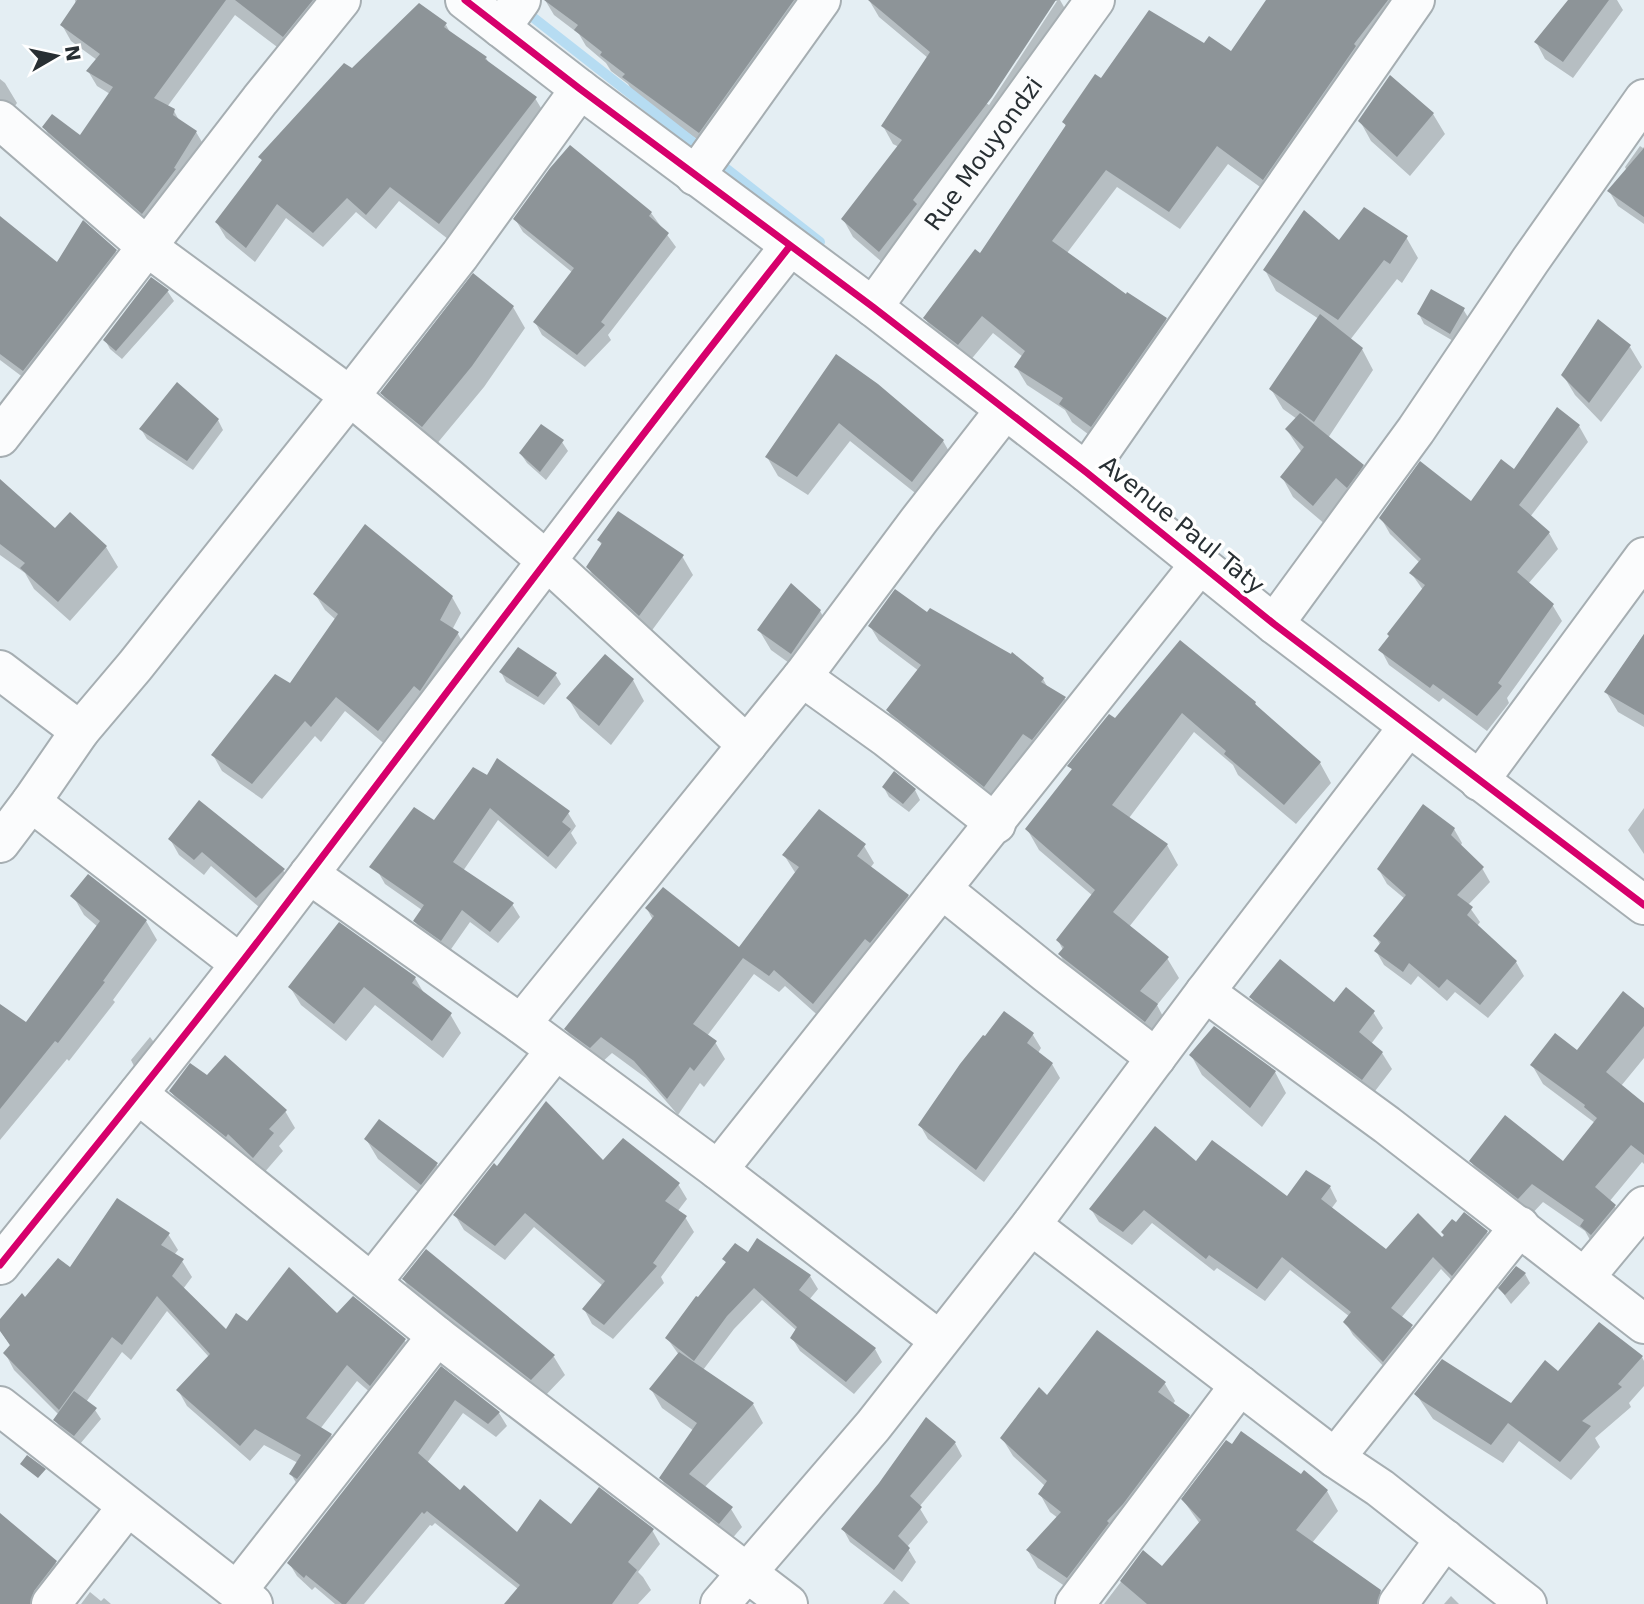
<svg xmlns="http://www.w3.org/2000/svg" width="1644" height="1604" viewBox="0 0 1644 1604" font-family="'DejaVu Sans',sans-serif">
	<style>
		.shadow { fill: #0003; fill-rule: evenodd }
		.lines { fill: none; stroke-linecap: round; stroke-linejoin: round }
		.stream { stroke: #b6dcf2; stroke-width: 10 }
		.building { fill: #8d9498 }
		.street-casing { stroke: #a6aeb2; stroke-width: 42 }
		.street { stroke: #fbfcfd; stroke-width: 38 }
		.cycleway-casing { stroke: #fff; stroke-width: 11 }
		.cycleway { stroke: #d6006c; stroke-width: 7 }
		.labels { text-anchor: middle; stroke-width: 7; stroke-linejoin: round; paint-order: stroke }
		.street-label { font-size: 24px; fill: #282f33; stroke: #fff }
	</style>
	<rect width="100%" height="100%" fill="#e4eef3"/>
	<!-- shadow -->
	<path class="shadow" d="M75,0H347L301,65L235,15L167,107L174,111L180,122L196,132L205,147L152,228L53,143L44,127L81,138L110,94L97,86L88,71L97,60L71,41L62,25L76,5Z
		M545,0H812L709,148L634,94L628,84L611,71L606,63L586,46L579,34L554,15Z
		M869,0H1060L1068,14L890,269L853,237L843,219L899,147L893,144L883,126L928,58L879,17ZM1053,1H1057L989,105L986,103Z
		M1270,0H1414L1274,197L1228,164L1180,229L1117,187L1067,253L1126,297L1166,319L1176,337L1101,444L1072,422L1065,410L1027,385L1016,367L1023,357L993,333L969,362L935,336L925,318L981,256L1066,127L1064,122L1102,81L1204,46L1231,54Z
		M1569,0H1617L1623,10L1573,78L1545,59L1536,42Z
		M446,25L451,34L486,58L490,65L535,98L544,113L448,239L399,201L376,229L356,212L323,247L286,218L255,262L226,238L217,223L263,162L260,157L352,71Z
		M0,79L5,83L17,103L6,119L0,118Z
		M1433,114L1445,134L1410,176L1371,141L1360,121Z
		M1640,146L1643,148L1644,147V224L1618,206L1609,191L1627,171L1625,167Z
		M651,213L676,247L608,335L611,340L585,367L542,335L535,322L573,273L523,232L515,219Z
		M1406,237L1418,258L1402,283L1397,279L1350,340L1362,349L1373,370L1328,438L1362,466L1374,486L1326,525L1293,497L1282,477L1302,453L1287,430L1297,419L1283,409L1271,389L1319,319L1276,291L1265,270L1339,242Z
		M0,243L58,265L115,251L124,265L32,384L0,360Z
		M151,279L168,292L174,301L122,359L110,349L105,340Z
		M513,307L525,328L484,387L435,446L394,413L382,393Z
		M1463,309L1469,319L1455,342L1424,324L1419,314Z
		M1630,347L1642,367L1601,422L1575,395L1563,375Z
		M836,357L943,441L954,460L924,500L850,441L808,495L778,476L767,457Z
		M218,420L223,430L193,470L147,439L141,429Z
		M1579,426L1588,442L1530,517L1549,533L1558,549L1528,584L1553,606L1562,621L1507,698L1509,703L1487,731L1443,698L1439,702L1389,665L1381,650L1423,590L1411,573L1420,563L1390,534L1381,518L1472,504Z
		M562,442L568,451L546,480L527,463L521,454Z
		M0,494L55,531L106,547L118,567L70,621L34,589L25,573L0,555Z
		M599,540L682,556L693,575L650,633L598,585L588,567L602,546Z
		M315,594L452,597L461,613L452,630L458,634L467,650L387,746L345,711L321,742L315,736L262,799L222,771L213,755L290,685L336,620L325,610Z
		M820,611L832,632L803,673L771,650L759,630Z
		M927,614L1043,679L1048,688L1065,699L1074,714L994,801L897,726L888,711L919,671L879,641L870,626Z
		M1644,634V727L1618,712L1606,692Z
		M501,672L555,674L561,684L544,705L506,682Z
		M633,680L644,701L611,745L580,718L568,698Z
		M1255,703L1258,709L1320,763L1331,783L1296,824L1238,775L1233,765L1194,732L1129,818L1167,845L1178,865L1129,927L1167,958L1179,978L1157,1005L1168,1026L1157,1041L1072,975L1060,955L1063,950L1058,940L1093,896L1039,850L1027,829L1073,771L1070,766L1115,720Z
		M474,769L568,813L576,826L571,833L577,843L556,869L498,820L463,871L512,904L520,917L498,943L470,922L449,952L422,934L415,921L422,910L385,884L377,870L434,823Z
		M884,788L915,790L920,800L909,812L889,797Z
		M1644,808V854L1628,830Z
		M1454,829L1462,843L1460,847L1482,868L1490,882L1468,905L1480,922L1477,926L1516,962L1524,976L1488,1018L1455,992L1447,1001L1418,976L1411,985L1384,965L1376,951L1381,946L1375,936L1405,899L1387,884L1379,870Z
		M170,839L283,870L292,886L266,913L211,866L204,875L179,855Z
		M864,846L874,863L870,868L908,896L918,913L823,1020L785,986L779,992L754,974L707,1036L715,1042L725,1059L704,1087L700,1083L678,1115L646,1078L612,1053L600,1064L576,1046L566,1029L653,920L647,909L739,949L796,874L784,855Z
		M73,896L146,921L157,940L113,1000L115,1002L69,1061L67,1059L0,1140V1024H27L98,927L84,915Z
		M415,978L425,995L450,1014L461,1033L443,1058L375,1005L346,1041L301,1005L290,987Z
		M1251,997L1335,1005L1373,1012L1383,1028L1371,1044L1382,1053L1392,1069L1372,1095L1260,1014Z
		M1644,1010V1058L1621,1086L1644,1105V1164L1642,1162L1609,1202L1615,1207L1626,1226L1593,1245L1585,1231L1543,1202L1529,1217L1482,1180L1471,1161L1563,1164L1595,1123L1543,1084L1532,1065L1577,1053Z
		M1004,1013L1033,1035L1041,1048L1038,1053L1052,1064L1060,1078L984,1182L928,1139L920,1125Z
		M150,1037L159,1049L136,1070L131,1060Z
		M1191,1055L1275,1072L1286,1093L1262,1127L1202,1075Z
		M207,1077L285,1111L295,1128L279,1146L283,1151L263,1174L238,1150L236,1153L181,1108L171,1091Z
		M366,1139L437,1165L448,1185L433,1204L378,1159Z
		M1197,1164L1288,1198L1330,1187L1337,1201L1331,1209L1387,1252L1487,1232L1494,1246L1460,1289L1441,1269L1401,1318L1411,1327L1419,1340L1392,1375L1353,1335L1345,1322L1350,1317L1290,1270L1265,1301L1217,1268L1214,1271L1152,1223L1132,1245L1099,1222L1091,1209Z
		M498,1169L678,1184L687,1199L677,1212L685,1217L694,1232L661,1277L664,1283L613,1339L592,1324L584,1309L603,1286L534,1227L505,1260L464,1230L455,1215Z
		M168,1234L178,1250L174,1255L182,1261L192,1277L183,1289L226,1332L248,1323L337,1316L353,1299L405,1341L415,1357L380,1401L357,1381L320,1429L331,1435L340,1452L301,1491L291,1474L298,1463L264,1445L250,1461L187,1406L178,1390L209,1357L167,1311L131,1360L122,1352L86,1402L95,1410L101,1419L80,1444L61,1429L55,1420L59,1415L14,1370L5,1353L11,1347L0,1330V1322L26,1299L70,1270Z
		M426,1251L554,1357L565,1375L543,1398L415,1298L404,1280Z
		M748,1254L810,1276L818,1289L809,1300L875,1349L882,1362L854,1394L800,1351L792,1338L797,1331L762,1300L734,1329L703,1370L753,1404L763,1423L704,1488L731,1509L742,1527L730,1541L672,1497L661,1478L694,1431L662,1408L651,1389L679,1355L667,1338L727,1264L724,1259Z
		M1525,1274L1530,1283L1511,1304L1500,1289Z
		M1642,1357L1644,1361V1386L1629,1403L1631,1407L1595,1438L1600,1447L1571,1480L1519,1441L1503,1463L1433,1419L1416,1394L1511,1406L1558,1374Z
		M441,1369L499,1413L507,1426L496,1437L463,1413L427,1463L460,1493L518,1535L572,1526L652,1530L660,1544L638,1572L643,1577L651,1590L638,1604H506L518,1589L435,1523L432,1526L430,1525L364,1604H335L315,1587L312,1590L297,1576L289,1563Z
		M1165,1384L1175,1401L1173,1404L1189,1416L1199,1434L1078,1595L1038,1568L1028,1551L1058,1518L1050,1512L1040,1494L1045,1486L1013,1456L1002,1438L1048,1397Z
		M955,1443L962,1456L919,1507L928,1522L907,1547L916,1562L902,1582L850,1542L843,1529Z
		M1305,1473L1327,1491L1338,1511L1312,1543L1380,1591L1387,1604H1104L1143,1553L1162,1568L1200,1524L1183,1500L1302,1477Z
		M0,1515L55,1562L65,1579L45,1604H0Z
		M894,1590L910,1604H883Z
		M90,1592L101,1601L104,1598L111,1604H81Z
		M1451,1596L1459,1604H1444Z"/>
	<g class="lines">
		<!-- stream -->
		<path class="stream" d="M521,8L820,242"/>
	</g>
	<!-- building -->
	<path class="building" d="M77,0H226L154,98L175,109L173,115L197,131L174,168L176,169L142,214L42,127L52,114L80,135L113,87L86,71L100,54L60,25Z
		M235,0H313L283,37Z
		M544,0H794L699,133L622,77L625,74L600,55L602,52L574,30L578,25Z
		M868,0H1056L992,97L913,200L917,204L879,252L841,219L902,140L881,126L930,52Z
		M1266,0H1388L1354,44L1356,46L1263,180L1217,146L1169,212L1106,170L1052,241L1126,294L1127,292L1167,318L1091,427L1059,404L1063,398L1014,367L1025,351L982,316L958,345L923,318L975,249L980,253L1066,125L1062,122L1095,74L1101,78L1149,10L1204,43L1209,36L1231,51Z
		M1568,0H1609L1563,62L1534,42Z
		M419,3L447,23L444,27L487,57L485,59L537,97L439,224L390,187L366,215L347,198L313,233L277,204L246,248L215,222L262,160L258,157L344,63L352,68Z
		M1390,75L1434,113L1397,157L1358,121Z
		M570,145L652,212L649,216L669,233L601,322L605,325L577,355L533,322L574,268L513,219L550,168Z
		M1644,148V217L1607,191Z
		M1364,207L1408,236L1390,264L1384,260L1338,320L1263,270L1304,210L1339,240Z
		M0,216L57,262L83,220L117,250L23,371L0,354Z
		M473,273L514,306L472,366L422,427L380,393Z
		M151,277L169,290L116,351L103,340Z
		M1431,289L1465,308L1450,334L1417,314Z
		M1320,314L1363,348L1314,422L1269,389Z
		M1598,319L1631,345L1589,403L1561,375Z
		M836,354L878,384L944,440L912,482L839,423L797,477L765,457Z
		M177,382L219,419L187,461L139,429Z
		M1557,407L1580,425L1519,505L1550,532L1517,572L1554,604L1498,683L1502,686L1477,716L1433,684L1430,688L1378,650L1389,636L1387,634L1425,585L1409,573L1421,559L1379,518L1420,461L1471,501L1501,459L1514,469Z
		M1300,413L1364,465L1347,488L1336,478L1313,506L1280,477L1304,447L1285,429Z
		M541,424L564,440L540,472L519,453Z
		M0,479L55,528L70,512L107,546L58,602L20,568L25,563L0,544Z
		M618,511L684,555L639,616L586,567L602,543L597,540Z
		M365,524L453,596L440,620L459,632L420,691L414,686L378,731L336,697L311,727L305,721L252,784L211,755L275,674L290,683L338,614L313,594Z
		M791,583L821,610L791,654L757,630Z
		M895,589L927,612L930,608L1011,654L1012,652L1044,678L1041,682L1066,697L1032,740L1023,734L984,787L886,710L921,665L868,626Z
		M1644,634V715L1604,692Z
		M1180,640L1256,702L1255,704L1321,762L1284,805L1224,754L1226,751L1182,713L1112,805L1168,844L1113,912L1169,957L1140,991L1158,1004L1145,1022L1058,954L1064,947L1056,940L1095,890L1025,829L1072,769L1067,766L1109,714L1115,718Z
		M518,647L557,673L538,697L499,672Z
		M605,654L634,679L599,726L566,698Z
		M497,758L570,811L562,822L571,829L548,857L490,808L453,862L514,903L490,932L462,910L441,941L413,921L424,905L369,867L414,807L434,820L473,767L487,775Z
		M894,771L916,789L903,804L882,787Z
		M199,800L285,869L256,898L202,852L194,860L168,839Z
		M1423,804L1455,828L1451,835L1484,867L1457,895L1473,907L1467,915L1517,961L1480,1005L1447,979L1439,988L1409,963L1403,972L1374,951L1381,942L1373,936L1406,895L1377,869Z
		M819,809L866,844L857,856L909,895L870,943L865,939L813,1004L774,970L769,976L743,958L693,1024L717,1041L694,1071L690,1067L667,1099L634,1061L601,1037L590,1048L564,1029L654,916L645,908L663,887L739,947L799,867L782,855Z
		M88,874L147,920L103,981L105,982L58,1043L55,1041L0,1109V1004L26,1022L100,921L70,896Z
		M339,922L416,977L412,983L452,1013L432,1041L364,987L334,1024L288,987Z
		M1280,959L1334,1002L1346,987L1375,1011L1359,1032L1383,1052L1362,1080L1249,997Z
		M1623,991L1644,1008V1026L1606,1072L1644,1103V1155L1631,1145L1595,1187L1616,1205L1591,1235L1580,1226L1584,1220L1532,1184L1518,1199L1469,1161L1505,1115L1563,1161L1597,1118L1584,1107L1585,1105L1530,1065L1555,1033L1577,1050Z
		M1004,1011L1034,1033L1027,1043L1053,1063L976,1170L918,1125L960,1064L983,1035L985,1036Z
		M1214,1026L1276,1071L1250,1108L1189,1055Z
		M225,1055L287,1110L269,1129L274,1133L253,1158L228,1134L226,1137L169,1091L190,1063L207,1075Z
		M546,1101L603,1160L623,1138L680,1183L665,1201L687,1216L653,1263L657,1266L604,1325L582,1309L605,1281L525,1213L495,1246L453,1215L494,1163L497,1166Z
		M379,1119L438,1163L421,1185L364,1139Z
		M1155,1126L1196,1161L1212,1140L1287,1196L1306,1170L1331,1186L1321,1199L1386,1249L1418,1213L1442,1237L1444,1235L1441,1232L1452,1219L1456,1222L1464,1212L1488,1231L1452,1276L1433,1257L1391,1308L1413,1325L1383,1362L1343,1322L1351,1312L1282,1257L1257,1289L1209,1255L1206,1259L1144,1210L1123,1232L1089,1209Z
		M117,1198L170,1233L161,1245L184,1259L172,1276L226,1329L236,1313L247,1321L289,1267L337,1313L353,1296L406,1339L370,1386L347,1365L306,1418L332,1434L297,1479L289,1474L301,1455L255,1429L240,1446L176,1390L210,1354L157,1296L122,1345L112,1337L59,1410L3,1353L10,1345L0,1331V1319L22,1293L25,1297L58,1258L70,1267Z
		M757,1238L811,1275L799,1290L876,1348L846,1382L790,1338L797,1327L754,1288L727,1316L694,1361L665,1338L696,1296L698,1297L726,1262L722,1259L735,1243L748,1252Z
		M426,1249L555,1355L531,1380L402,1279Z
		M1516,1266L1526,1273L1505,1295L1498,1288Z
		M1599,1322L1643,1356L1618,1384L1622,1387L1582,1421L1591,1426L1560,1462L1508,1423L1491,1445L1421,1400L1414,1394L1442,1359L1511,1403L1545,1360L1558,1371Z
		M1097,1330L1166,1382L1158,1392L1190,1415L1123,1504L1107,1521L1109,1523L1067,1578L1026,1550L1061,1512L1038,1494L1047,1481L1000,1438L1039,1387L1047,1395Z
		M679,1352L754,1403L689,1474L733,1507L719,1524L659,1478L697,1423L649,1389Z
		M441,1366L500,1412L488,1424L455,1400L418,1453L460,1490L464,1485L517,1532L540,1499L571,1524L599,1487L654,1529L628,1562L637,1570L612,1604H504L520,1585L427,1511L424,1514L422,1512L346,1604H342L306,1575L304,1578L287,1563Z
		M74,1391L97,1408L74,1436L53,1420Z
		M926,1417L956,1442L910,1496L922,1507L898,1536L910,1548L894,1570L841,1529L879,1483Z
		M1241,1431L1301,1474L1304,1470L1328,1490L1296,1530L1381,1590L1377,1604H1147L1120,1581L1143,1550L1162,1566L1201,1520L1181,1499L1226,1440L1232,1444Z
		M27,1455L46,1469L38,1478L20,1464Z
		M0,1513L57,1561L34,1591L30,1604H0Z"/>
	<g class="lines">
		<!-- street casing -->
		<g class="street-casing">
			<g id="street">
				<path d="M465,0L580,89L873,307L1086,472L1274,624L1644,905"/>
				<path d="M501,28L521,0"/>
				<path d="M0,120L146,246L350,396L450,479L547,561L747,745"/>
				<path d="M695,176L821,0"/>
				<path id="s1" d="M873,307L1095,0"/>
				<path d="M0,437L260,100L341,0"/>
				<path d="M1086,472L1415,0"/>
				<path d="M1274,624L1416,430L1530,261L1644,99"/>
				<path d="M0,670L80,731"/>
				<path d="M802,677L887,738L996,824"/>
				<path d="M1479,781L1644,557"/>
				<path d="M31,802L239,963"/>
				<path d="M0,843L31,802L80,731L135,666L350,396L460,255L580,89"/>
				<path d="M309,874L521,1024L718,1170L939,1340"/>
				<path d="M942,889L1046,973L1156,1058"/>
				<path d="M1205,992L1387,1125L1644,1324"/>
				<path d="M521,1024L802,677L920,519L1005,410"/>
				<path d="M138,1094L437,1336L788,1604"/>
				<path d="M718,1170L1200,564"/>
				<path d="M1031,1225L1335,1458L1380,1488L1527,1604"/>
				<path d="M0,1265C93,1149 188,1034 278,915C448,692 616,466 790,246"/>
				<path d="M1585,1277L1644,1206"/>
				<path d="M372,1282L555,1051"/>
				<path d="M0,1406L253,1604"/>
				<path d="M1335,1458L1520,1226"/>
				<path d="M237,1591L437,1336"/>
				<path d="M51,1604L127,1507"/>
				<path d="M720,1604L873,1426L1031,1225L1205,992L1408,727"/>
				<path d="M1075,1604L1240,1385"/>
				<path d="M1398,1604L1445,1539"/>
			</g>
		</g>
		<!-- street -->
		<use href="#street" class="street"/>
		<!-- cycleway casing -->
		<g class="cycleway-casing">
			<path id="cycleway" d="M465,0L580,89L873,307L1086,472L1274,624L1644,905
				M0,1265C93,1149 188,1034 278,915C448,692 616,466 790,246"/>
		</g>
		<!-- cycleway -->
		<use href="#cycleway" class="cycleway"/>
	</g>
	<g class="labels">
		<!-- street labels -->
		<g class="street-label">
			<text dy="8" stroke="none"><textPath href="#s1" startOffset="189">Rue Mouyondzi</textPath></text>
			<text transform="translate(1182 525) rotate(39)" y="8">Avenue Paul Taty</text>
		</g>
	</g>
	<!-- north arrow -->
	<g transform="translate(56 56) rotate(81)" stroke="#ffffff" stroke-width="5" paint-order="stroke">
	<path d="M0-5L12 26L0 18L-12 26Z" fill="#282f33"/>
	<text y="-10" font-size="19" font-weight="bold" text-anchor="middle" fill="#282f33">N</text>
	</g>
</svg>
